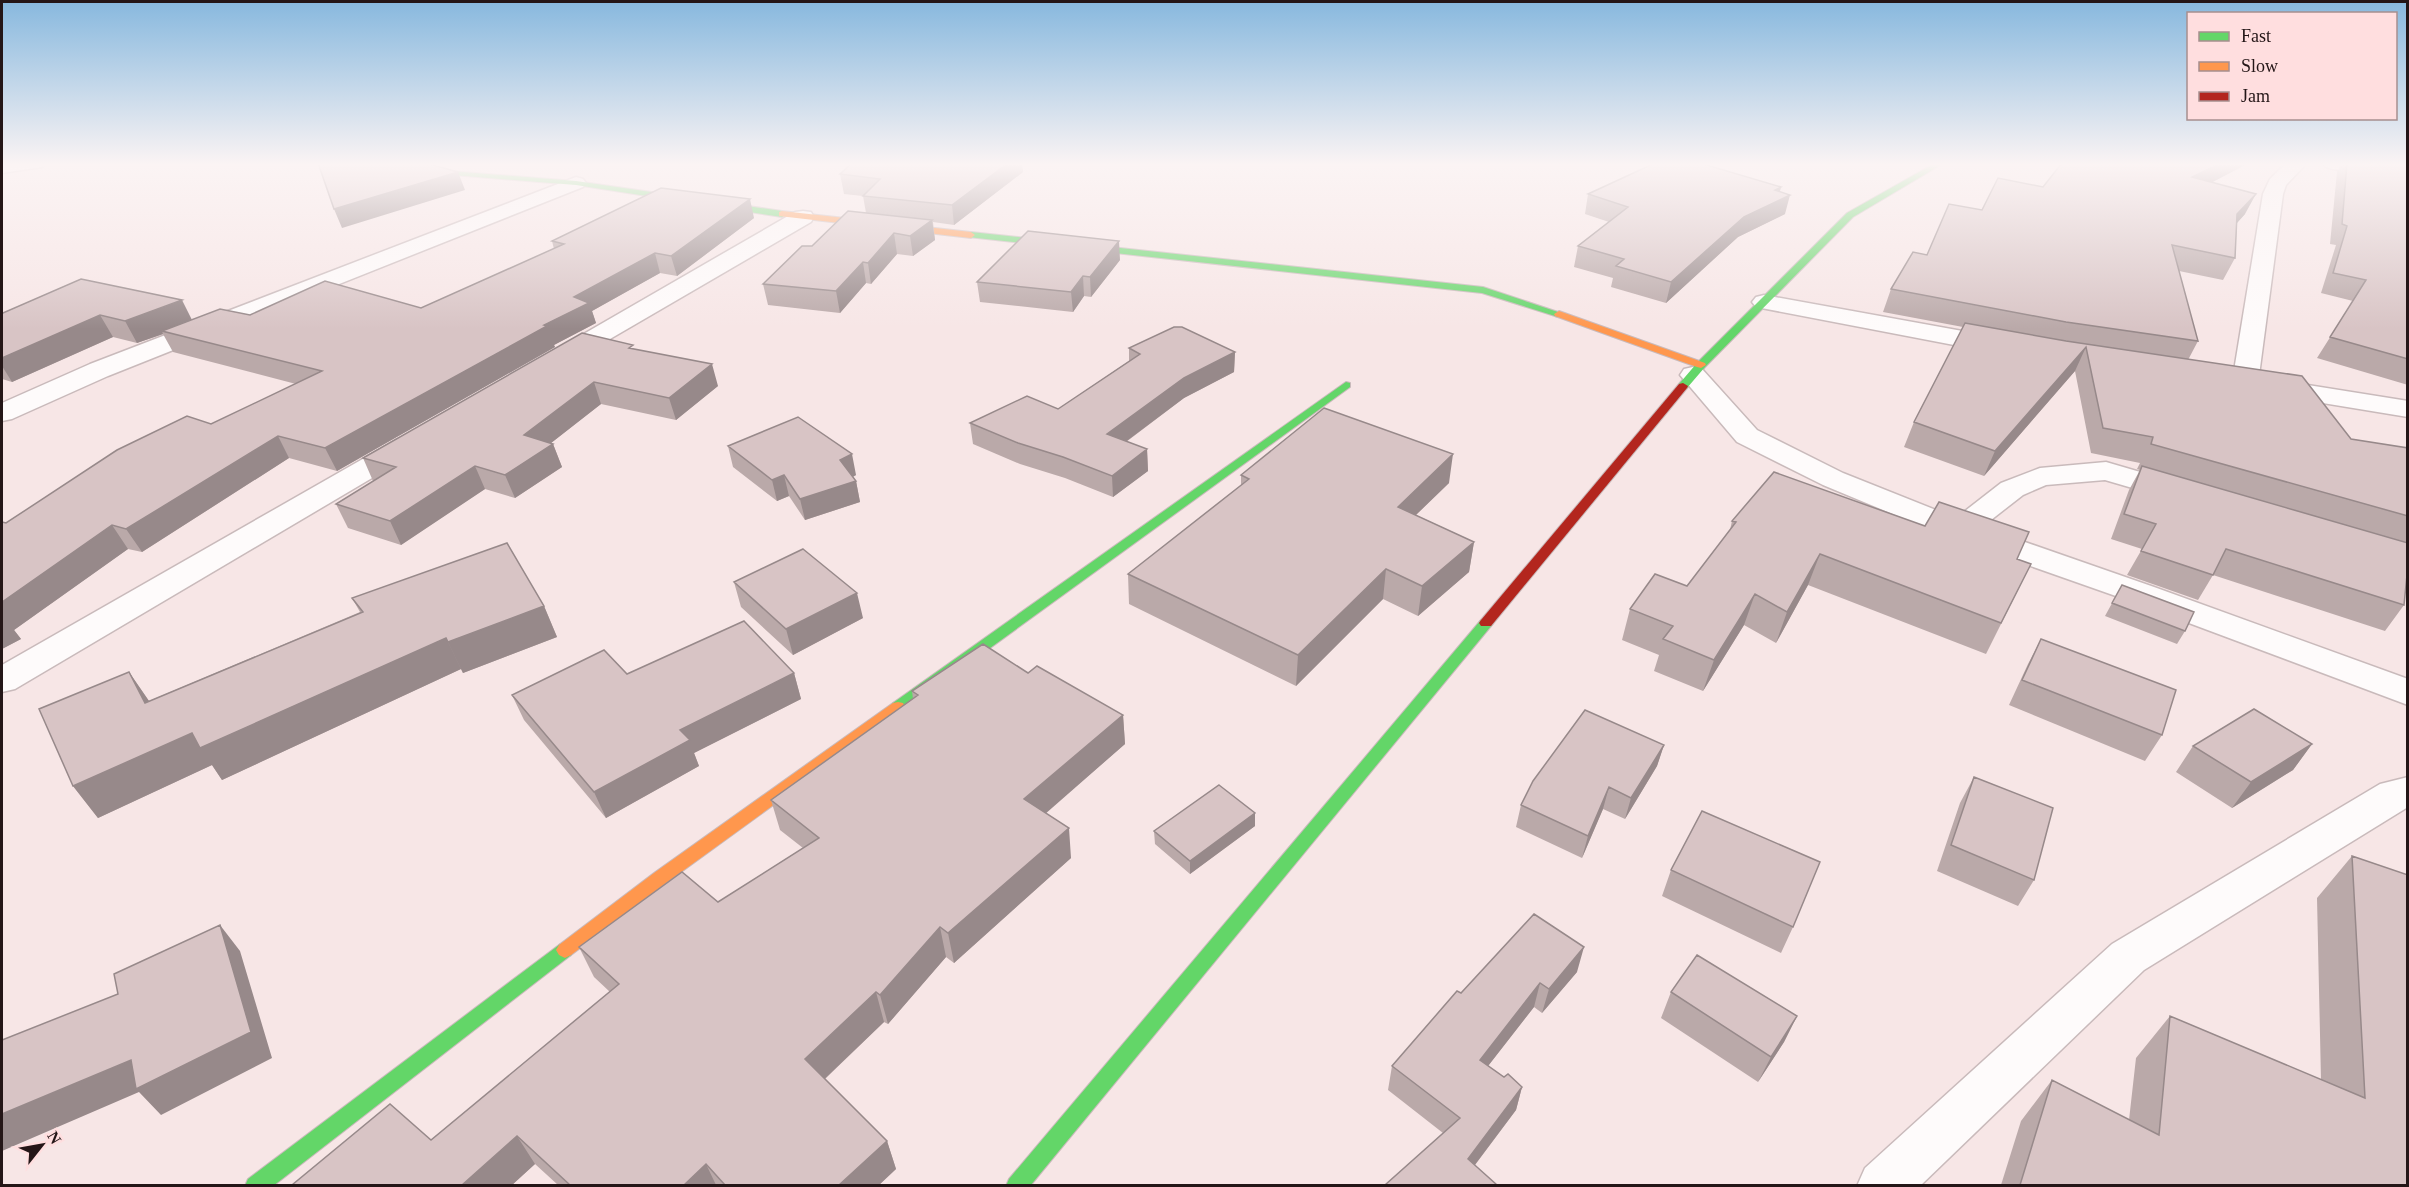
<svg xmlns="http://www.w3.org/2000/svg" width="2409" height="1187" viewBox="0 0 2409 1187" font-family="'Times New Roman',serif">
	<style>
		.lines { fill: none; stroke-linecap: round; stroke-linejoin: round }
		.street-casing { stroke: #c9babb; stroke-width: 3 }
		.fast-casing { stroke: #c9babb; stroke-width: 2 }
		.slow-casing { stroke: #c9babb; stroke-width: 2 }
		.jam-casing { stroke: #c9babb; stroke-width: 2 }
		.street { fill: #fefbfb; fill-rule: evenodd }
		.fast { fill: #63d668; fill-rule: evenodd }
		.slow { fill: #ff974d; fill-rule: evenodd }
		.jam { fill: #b3261e; fill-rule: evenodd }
		.wall { fill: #baa9a9 }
		.shaded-wall { fill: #97898a }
		.building { fill: #d8c4c5; stroke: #97898a; stroke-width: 1.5 }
	</style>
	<rect width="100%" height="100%" fill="#f7e6e6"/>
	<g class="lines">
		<!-- street casing -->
		<g class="street-casing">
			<path id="street" d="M2,163H45L42,167L2,173Z
				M2286,163H2307L2286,185L2283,194L2258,383L2254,389L2245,391L2236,389L2232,383L2263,194L2270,179Z
				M2323,163H2371L2408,168V180L2333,169L2326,167Z
				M576,177L583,179L586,183L583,187L108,376L12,419L2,421V403L90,364Z
				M803,211L811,212L814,217L811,222L567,364L558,367L549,364L545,359L549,354L795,212Z
				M1764,295L2001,338L2010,341L2014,346L2010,351L2001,354L1756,307L1752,302L1756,297Z
				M1693,367L1702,369L1757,430L1843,473L1956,518L2001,483L2040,468L2106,462L2188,486L2192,492L2188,498L2177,501L2105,480L2046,485L2023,495L1982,527L2154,587L2408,679V705L2130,601L1948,537L1823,485L1737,442L1680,375L1684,369Z
				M2271,379L2408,401V417L2262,393L2258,387L2262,381Z
				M406,437L416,440L420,446L416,452L15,689L2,692V665L396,440Z
				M2408,777V807L2144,970L1920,1186H1857L1865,1168L2112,944L2380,784Z"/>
		</g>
		<!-- fast casing -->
		<g class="fast-casing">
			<path id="fast" d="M1935,163H1944L1853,217L1705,367L1687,388H1679V384L1697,363L1847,213Z
				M413,168L576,181L782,211L786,214L782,217L576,185L416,172L412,170Z
				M971,232L1483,287L1564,314L1559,317L1555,316L1482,293L968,237L967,235Z
				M1346,382L1350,383V387L903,711H893L891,707L893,703Z
				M1486,619L1491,620L1493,623L1491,626L1030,1186H1006L1009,1179L1481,620Z
				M565,942L571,945L574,950L571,955L273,1186H245L248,1179L559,945Z"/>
		</g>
		<!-- slow casing -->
		<g class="slow-casing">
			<path id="slow" d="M782,211L971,232L975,235L971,238L779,216V212Z
				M1559,311L1705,363L1706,365L1701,368L1697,367L1555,316L1554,314Z
				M898,702L903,703L905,707L903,711L666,883L571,955L565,958L559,955L556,950L559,945L654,873L893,703Z"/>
		</g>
		<!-- jam casing -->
		<g class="jam-casing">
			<path id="jam" d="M1683,383L1688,386L1687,388L1491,626H1481L1479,623L1481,620L1679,384Z"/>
		</g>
		<!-- street -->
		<use href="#street" class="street"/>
		<!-- fast -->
		<use href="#fast" class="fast"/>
		<!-- slow -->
		<use href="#slow" class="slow"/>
		<!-- jam -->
		<use href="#jam" class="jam"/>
	</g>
	<!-- wall -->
	<path class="wall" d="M852,163H1022L1023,172L954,225L933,222L935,240L913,256L897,254L871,284L866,283L840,313L768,305L763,284L812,246L866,213L863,196L844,194L840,174Z
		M2249,163L2212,182L2245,214L2237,223L2235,258L2223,280L2179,271L2198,341L2188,360L2351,439L2408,448V574L2407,573L2404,605L2385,631L2213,575L2198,600L2127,575L2142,549L2111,539L2129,490L2140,470L2137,469L2140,463L2091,453L2075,371L1984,476L1904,447L1914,422L1963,327L1883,312L1891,289L1927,255L1982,210L2043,187Z
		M2342,163H2408V385L2317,358L2353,301L2321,293L2336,245L2330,244L2337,172Z
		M1781,187L1780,191L1785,214L1738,237L1666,303L1611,287L1613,278L1574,267L1578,246L1609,222L1585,214L1588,194Z
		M754,218L677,276L660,273L592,311L596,323L554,345L555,347L337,471L289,458L142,552L128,549L14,630L21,639L2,649L6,523L296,384L173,352L163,334L137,343L113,337L12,382L2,379V313H3L81,279L192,320L250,315L421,308L554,249L552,241Z
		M1120,260L1091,297L1084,296L1073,312L980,302L977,282Z
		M1129,348L1235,352L1234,372L1184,398L1126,442L1147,449L1148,471L1113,497L1065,478L1020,464L973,444L970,423L1058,409L1129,361Z
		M634,349L718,386L676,420L601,404L551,443L553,444L562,467L515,498L485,489L401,545L348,528L336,504L373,481L363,458Z
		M728,446L856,475L853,477L856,481L860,502L805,520L789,496L777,501L733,467Z
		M1241,475L1449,483L1416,515L1474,542L1469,572L1418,616L1383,599L1296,686L1129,604L1128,574L1241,485Z
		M1732,521L2017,559L2031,564L1986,654L1808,585L1776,643L1744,625L1703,691L1654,671L1659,655L1622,640L1630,609L1687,586L1730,530Z
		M734,582L863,618L793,655L741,607Z
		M2122,585L2185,631L2177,644L2105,616Z
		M352,598L544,606L557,637L463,673L461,669L222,780L212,765L98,818L73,786L129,672L149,701L360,612Z
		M2041,639L2162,735L2145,761L2009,705L2028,664Z
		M794,673L801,699L694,753L699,766L606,818L524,720L512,695L627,674Z
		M1028,673L1123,715L1125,744L1045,813L1071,858L954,963L946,957L888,1024L884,1022L825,1079L887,1141L896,1169L879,1185H558L535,1164L512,1185H292L431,1140L610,992L594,977L579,947L718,902L803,848L780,830L771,800L913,699L912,691Z
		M2312,744L2293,770L2232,808L2176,772L2193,746Z
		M1664,745L1657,766L1625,819L1603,809L1582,858L1516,827L1521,805Z
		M1974,777L2034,880L2018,906L1937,871L1960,803Z
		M1255,813V826L1190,874L1155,844L1154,831Z
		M2352,856L2408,1185H2001L2021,1121L2052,1080L2129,1120L2136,1058L2170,1016L2321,1080L2317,898Z
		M1671,870L1793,927L1781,953L1662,896Z
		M1577,972L1542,1013L1534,1007L1488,1066L1504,1077L1522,1087L1516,1110L1475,1165L1385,1185L1443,1133L1388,1090L1392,1066L1461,993Z
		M1671,992L1797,1016L1784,1042L1758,1082L1661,1018Z"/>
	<!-- shaded-wall -->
	<path class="shaded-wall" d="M1008,163H1022L1023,172L954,225L952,205Z
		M2221,163H2249L2182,198L2192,177Z
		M458,172L465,190L342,228L334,209Z
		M1781,187L1777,201L1790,195L1785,214L1738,237L1666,303L1671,282L1775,190Z
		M2256,194L2245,214L2226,235L2237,214Z
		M750,199L754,218L677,276L671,256Z
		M932,220L935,240L913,256L910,236Z
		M894,233L897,254L871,284L868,263Z
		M1119,241L1120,260L1091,297L1090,277Z
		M655,253L660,273L592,311L596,323L554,345L555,347L337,471L325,448L544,325L574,297Z
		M863,262L866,283L840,313L836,291Z
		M1083,276L1084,296L1073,312L1071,292Z
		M182,300L193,322L162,331L163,334L137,343L125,321Z
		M100,315L113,337L12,382L2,366V358Z
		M2086,347L2075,371L1984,476L1995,451Z
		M1235,352L1234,372L1184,398L1108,455L1107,434L1184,378Z
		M712,364L718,386L676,420L669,398Z
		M594,382L601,404L537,454L553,444L562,467L515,498L505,475L524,435Z
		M278,436L289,458L142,552L126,529Z
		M1147,449L1148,471L1113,497L1112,476Z
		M852,454L856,475L844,481L840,460Z
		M1453,454L1449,483L1394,536L1398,507Z
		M475,466L485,489L401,545L390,521Z
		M784,475L789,496L777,501L772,480Z
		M856,481L860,502L805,520L800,499Z
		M112,525L128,549L14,630L21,639L2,649V602Z
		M1474,542L1469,572L1418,616L1422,586Z
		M1820,554L1808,585L1776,643L1787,612Z
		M1386,569L1383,599L1296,686L1298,655Z
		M857,593L863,618L793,655L786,629Z
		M1755,594L1744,625L1703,691L1714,660Z
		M544,606L557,637L463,673L448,642Z
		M446,638L461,669L222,780L212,765L98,818L73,786L192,733Z
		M129,672L151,704L145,703Z
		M794,673L801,699L694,753L699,766L606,818L594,792L680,730Z
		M1123,715L1125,744L1028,829L1024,799Z
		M2312,744L2293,770L2232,808L2251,782Z
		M1664,745L1657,766L1625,819L1631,798Z
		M1609,787L1603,809L1582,858L1588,836Z
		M1255,813V826L1190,874V861Z
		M1069,828L1071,858L954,963L948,933Z
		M220,925L240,951L272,1058L161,1115L139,1092L2,1151V1114L131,1060Z
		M940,927L946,957L888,1024L880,995Z
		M1584,947L1577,972L1542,1013L1549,989Z
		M1540,983L1534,1007L1474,1084L1480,1060Z
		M876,992L884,1022L815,1088L805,1059Z
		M1797,1016L1784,1042L1758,1082L1771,1057Z
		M1522,1087L1516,1110L1462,1182L1468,1159Z
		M517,1136L535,1164L512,1185H462Z
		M887,1141L896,1169L879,1185H839Z
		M706,1164L716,1185H684Z"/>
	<!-- building -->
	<path class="building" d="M318,163H426L458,172L334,209Z
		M852,163H1008L952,205L863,196L880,179L840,174Z
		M1655,163H1700L1781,187L1775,190L1790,195L1744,217L1671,282L1616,266L1624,259L1578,246L1628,207L1588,194Z
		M2062,163H2221L2192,177L2256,194L2237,214L2235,258L2172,245L2198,341L2066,322L1891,289L1913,252L1927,255L1949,204L1982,210L1998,178L2043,187Z
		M2347,163H2408V359L2330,337L2366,280L2333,273L2347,226L2342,224Z
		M661,188L750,199L671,256L655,253L574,297L589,303L544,325L547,326L325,448L278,436L126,529L112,525L2,602V522L6,523L117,450L187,416L211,424L322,371L162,331L220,309L250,315L325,281L421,308L564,244L552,241Z
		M848,211L932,220L910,236L894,233L868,263L863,262L836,291L763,284L802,246H812Z
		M1028,231L1119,241L1090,277L1083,276L1071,292L977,282Z
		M81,279L182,300L125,321L100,315L2,358V313H3Z
		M1965,323L2066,341L2302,376L2351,439L2408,448V516L2151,444L2153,437L2103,428L2086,347L1995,451L1914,422Z
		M1174,327H1182L1235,352L1184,378L1107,434L1147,449L1112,476L1063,457L1018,443L970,423L1027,396L1058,409L1140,354L1129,348Z
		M582,333L633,345L629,348L712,364L669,398L594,382L524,435L553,444L505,475L475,466L390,521L336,504L396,467L363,458Z
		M1324,408L1453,454L1398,507L1474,542L1422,586L1386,569L1298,655L1128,574L1249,479L1241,475Z
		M798,417L852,454L840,460L856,481L800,499L784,475L772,480L728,446Z
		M2142,466L2408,543V565L2404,605L2226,549L2213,575L2141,551L2156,524L2124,514Z
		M1774,472L1925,526L1939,502L2029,532L2017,559L2031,564L2001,623L1820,554L1787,612L1755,594L1714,660L1663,639L1673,626L1630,609L1655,574L1687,586L1736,522L1732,521Z
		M507,543L544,606L448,642L446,638L200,748L192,733L73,786L39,709L129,672L145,703L363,612L352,598Z
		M803,549L857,593L786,629L734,582Z
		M2122,585L2194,612L2185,631L2112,603Z
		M744,621L794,673L680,730L690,740L594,792L512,695L604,650L627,674Z
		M2041,639L2176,690L2162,735L2022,680Z
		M983,644L1028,673L1037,666L1123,715L1024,799L1069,828L948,933L940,927L880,995L876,992L805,1059L887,1141L839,1185H725L706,1164L684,1185H570L517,1136L462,1185H292L390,1104L431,1140L619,984L579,947L682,872L718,902L819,838L771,800L918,695L912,691Z
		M2254,709L2312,744L2251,782L2193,746Z
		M1585,710L1664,745L1631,798L1609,787L1588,836L1521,805L1533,781Z
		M1974,777L2053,808L2034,880L1951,845Z
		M1219,785L1255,813L1190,861L1154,831Z
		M1702,811L1820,862L1793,927L1671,870Z
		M2352,856L2408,875V1185H2020L2052,1080L2159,1135L2170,1016L2365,1098Z
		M1534,914L1584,947L1549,989L1540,983L1480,1060L1504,1077L1508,1074L1522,1087L1468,1159L1497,1185H1385L1460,1118L1392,1066L1457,991L1461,993Z
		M220,925L251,1032L136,1089L131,1060L2,1114V1040L118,994L114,974Z
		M1697,955L1797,1016L1771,1057L1671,992Z"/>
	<!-- sky -->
	<linearGradient id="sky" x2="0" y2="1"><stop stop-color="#87b8de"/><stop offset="0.5" stop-color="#fbf4f4"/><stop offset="1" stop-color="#fbf4f4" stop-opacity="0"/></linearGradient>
	<rect width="2409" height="329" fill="url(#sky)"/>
	<!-- border -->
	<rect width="2409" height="1187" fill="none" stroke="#241617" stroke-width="6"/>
	<!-- legend -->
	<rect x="2187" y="12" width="210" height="108" fill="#ffdedf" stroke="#a78e8f" stroke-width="1.5"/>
	<rect x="2199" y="32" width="30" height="9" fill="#63d668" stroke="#a78e8f" stroke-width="1.5"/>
	<text x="2241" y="42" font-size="18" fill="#241617">Fast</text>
	<rect x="2199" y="62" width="30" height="9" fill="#ff974d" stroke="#a78e8f" stroke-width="1.5"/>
	<text x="2241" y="72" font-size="18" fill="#241617">Slow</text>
	<rect x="2199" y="92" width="30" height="9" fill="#b3261e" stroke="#a78e8f" stroke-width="1.5"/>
	<text x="2241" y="102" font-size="18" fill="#241617">Jam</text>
	<!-- north arrow -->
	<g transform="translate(42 1145) rotate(59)" stroke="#ffdedf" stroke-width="4.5" paint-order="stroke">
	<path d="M0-4.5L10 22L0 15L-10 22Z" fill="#241617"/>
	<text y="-9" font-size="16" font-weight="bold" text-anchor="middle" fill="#241617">N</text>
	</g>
</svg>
